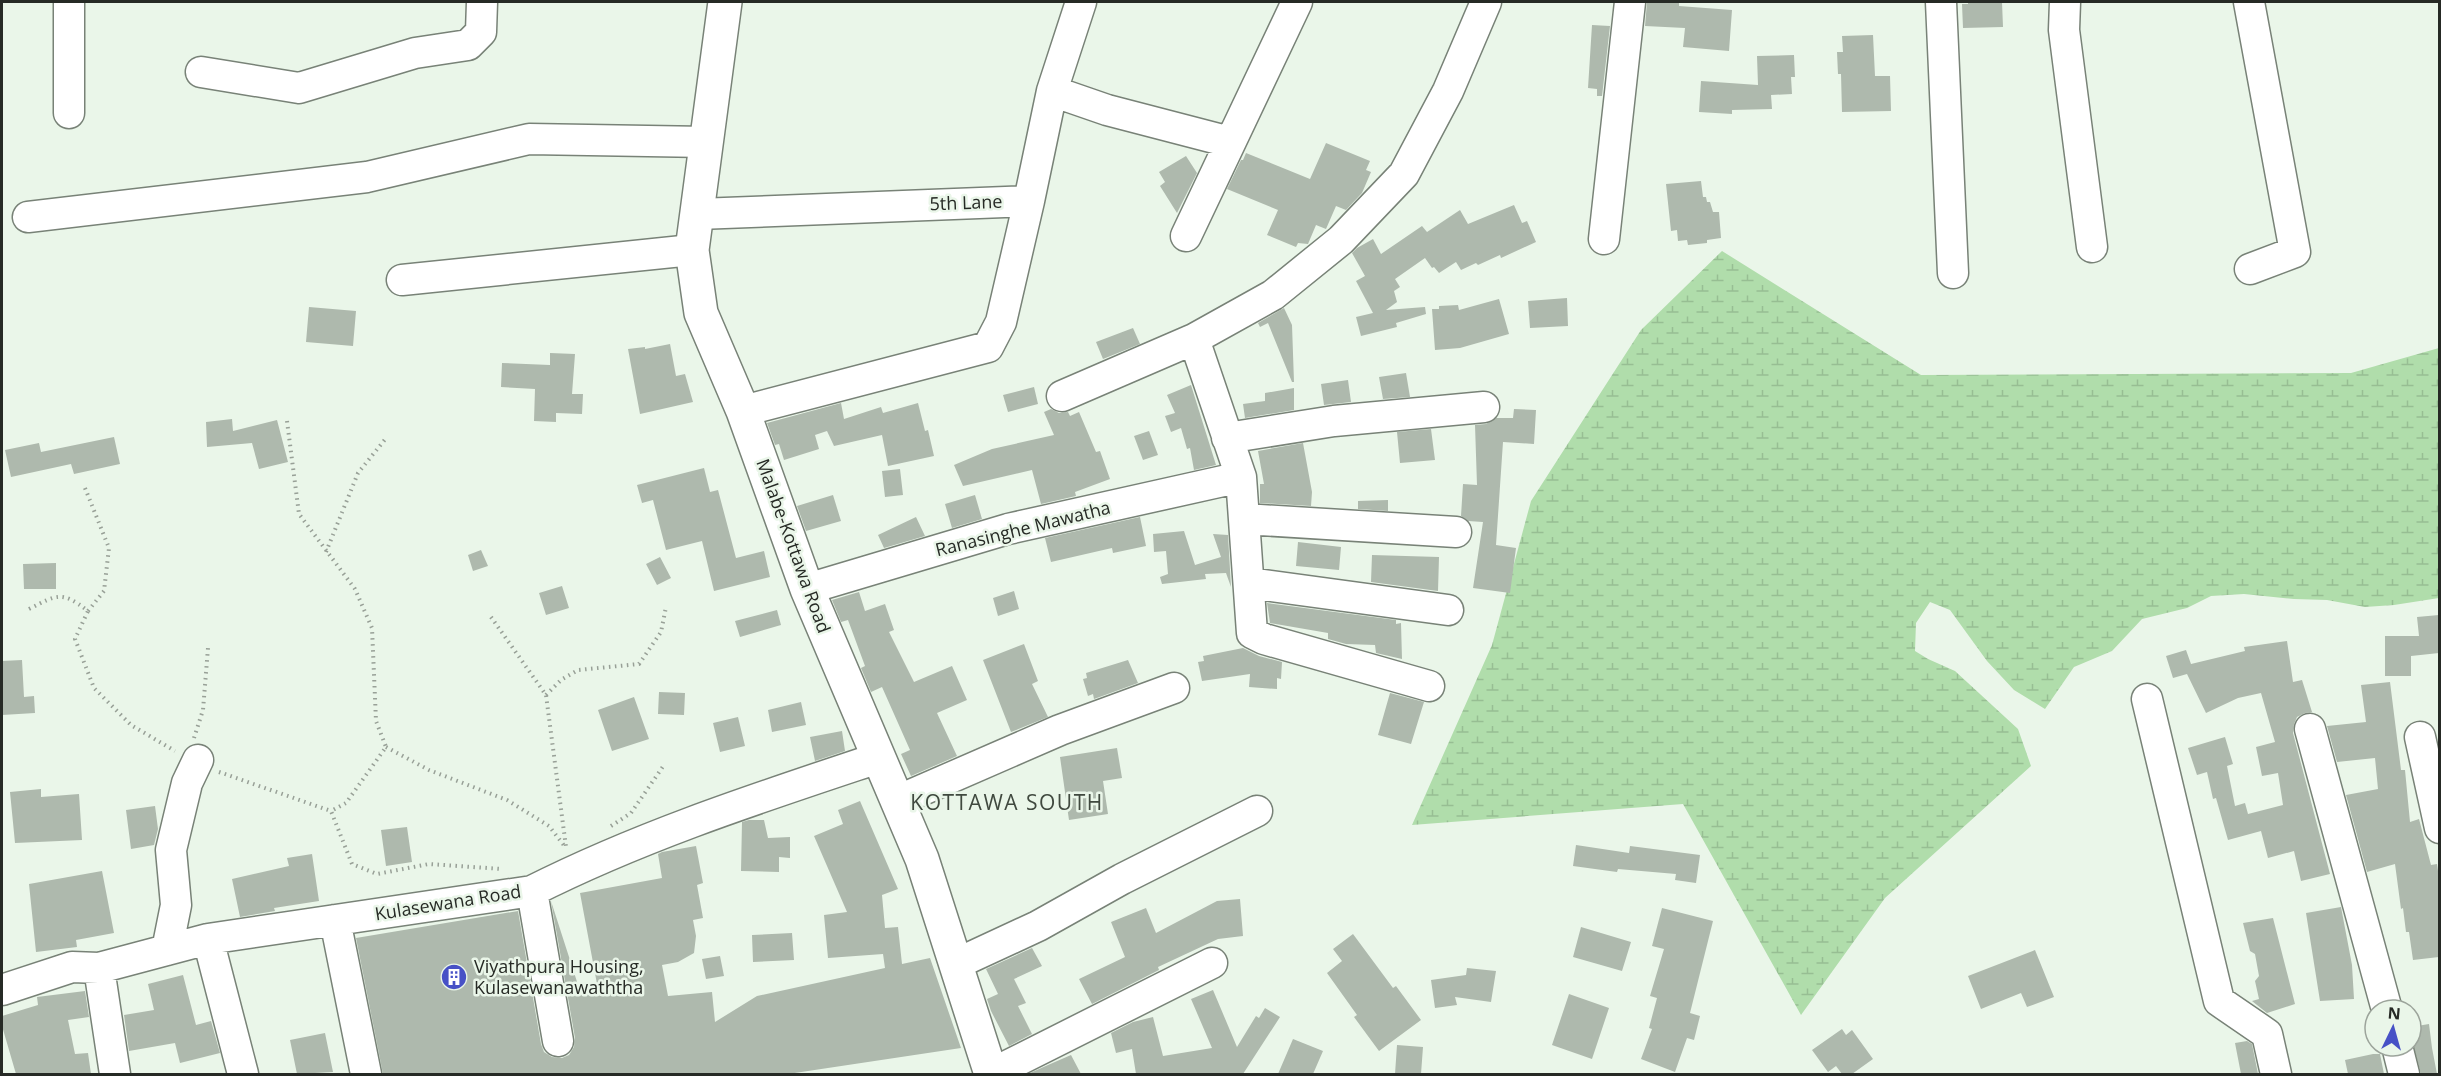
<svg xmlns="http://www.w3.org/2000/svg" width="2441" height="1076" viewBox="0 0 2441 1076" font-family="'Open Sans',sans-serif">
	<style>
		.wetland { fill: url(#wetland-marsh) }
		.building { fill: #aeb9ad }
		.lines { fill: none; stroke-linecap: round; stroke-linejoin: round }
		.minor-casing { stroke: #788277; stroke-width: 33 }
		.major-casing { stroke: #788277; stroke-width: 36 }
		.path { stroke: #98a097; stroke-width: 4; stroke-dasharray: 1.5 4.5; stroke-linecap: butt }
		.minor { stroke: #fff; stroke-width: 30 }
		.major { stroke: #fff; stroke-width: 33 }
		.labels { text-anchor: middle; stroke-width: 5; stroke-linejoin: round; paint-order: stroke }
		.street-label { font-size: 18px; fill: #262a25; stroke: #eaf6e9 }
		.poi-label { font-size: 18px; fill: #262a25; stroke: #eaf6e9; text-anchor: start }
		.quarter-label { font-size: 21px; letter-spacing: 1.5px; fill: #40493f; stroke: #eaf6e9 }
	</style>
	<defs>
		<pattern id="wetland-marsh" width="20" height="14" patternUnits="userSpaceOnUse" patternTransform="scale(1.5)"><rect width="20" height="14" fill="#b0ddab"/><path d="M1 5h8M5 5V1M11 12h8M15 12V8" fill="none" stroke="#97be93"/></pattern>
	</defs>
	<rect width="100%" height="100%" fill="#eaf6e9"/>
	<!-- wetland -->
	<path class="wetland" d="M1722,251L1921,375L2351,373L2439,348V598L2394,605L2365,607L2327,600L2294,599L2244,594L2211,596L2187,608L2142,619L2112,651L2074,667L2045,709L2014,690L1987,661L1950,610L1930,602L1916,623L1915,651L1928,659L1955,671L2018,729L2031,766L1885,898L1801,1015L1683,804L1412,825L1492,645L1531,501L1641,330Z"/>
	<!-- building -->
	<path class="building" d="M1647,2H1679V6L1732,10L1729,51L1683,47L1685,28L1645,26Z
		M1968,2H2002L2003,27L1963,28L1962,4H1968Z
		M1592,25L1610,26L1602,96H1597V89L1588,88Z
		M1873,35L1875,76H1890L1891,111L1842,112L1841,74H1838L1837,52H1843L1842,36Z
		M1794,55L1795,77H1791L1792,94L1771,95L1772,109L1732,110V114L1699,112L1701,81L1758,85L1757,56Z
		M1326,143L1370,161L1366,170L1371,172L1362,193L1346,210L1336,206L1326,229L1316,225L1308,244L1298,243L1296,247L1267,235L1278,210L1227,189L1241,160H1243L1246,153L1310,179Z
		M1186,156L1197,173L1177,213L1160,186L1165,182L1159,172Z
		M1701,181L1703,197H1706L1707,202H1710L1713,212H1719L1721,238L1707,240V243L1688,245L1687,240L1678,241L1677,230L1671,231L1666,184Z
		M1514,205L1522,223L1527,221L1536,242L1501,258L1500,255L1478,265L1476,263L1461,270L1456,262L1439,273L1434,267L1432,268L1425,258L1395,279L1400,287L1394,291L1397,302L1386,310L1425,307L1426,314L1396,323L1397,327L1361,336L1356,317L1373,313L1356,281L1365,276L1352,253L1357,248L1373,239L1381,254L1422,226L1427,232L1460,210L1468,224Z
		M1567,298L1568,326L1530,328L1528,301Z
		M1499,299L1509,334L1460,348L1435,350L1432,309H1439V306L1458,305L1459,310Z
		M309,307L356,311L353,346L306,342Z
		M1284,308L1292,325L1294,382H1292L1268,323L1260,327L1258,323Z
		M1133,328L1140,344L1103,359L1096,342Z
		M670,344L676,376L685,374L693,402L640,414L628,349L645,347V349Z
		M550,353L575,354L572,394H583L582,414L556,413V422L534,421L535,389L501,387L502,363L550,365Z
		M1406,373L1410,397L1383,399L1379,377Z
		M1348,380L1351,402L1324,405L1321,384Z
		M1191,385L1216,465L1194,470L1190,448L1187,449L1181,428L1171,432L1165,416L1175,413L1167,395Z
		M1034,387L1038,404L1008,412L1003,395Z
		M1294,388V410L1245,418L1243,404L1265,401V393Z
		M841,403L844,419L881,407L883,413L918,403L925,431L928,430L934,456L888,466L882,435L834,446L827,431L815,435L819,449L784,460L779,444L775,445L767,423Z
		M1051,409L1059,413L1068,412L1070,416L1079,412L1096,452L1100,451L1110,479L1075,492L1076,496L1041,504L1032,470L963,486L954,465L992,449L1054,435L1044,412Z
		M1514,409L1536,410L1534,444L1503,442L1496,545L1516,548L1510,593L1473,588L1483,522L1468,521L1461,516L1463,484L1477,485L1475,425L1486,424L1496,418H1513Z
		M232,419L233,431L277,420L288,462L259,469L252,443L207,447L206,422Z
		M1431,429L1435,460L1400,463L1397,432Z
		M1149,431L1158,455L1143,460L1134,436Z
		M114,437L120,464L74,474L71,464L11,477L5,450L39,443L41,452Z
		M1303,443L1312,492L1311,506L1260,503V484H1264L1258,451Z
		M704,468L710,492L718,490L736,558L764,551L770,577L714,591L702,541L666,550L653,500L642,503L637,485Z
		M900,469L903,495L885,497L882,471Z
		M833,495L841,521L806,531L797,506Z
		M975,495L982,519L952,528L945,504Z
		M1388,500V511L1358,509V501Z
		M916,517L925,536L884,548L878,535Z
		M1140,517L1146,546L1113,553L1112,548L1051,562L1045,538Z
		M1184,531L1195,565L1221,557L1213,534L1228,535L1231,587L1226,573L1205,574L1206,579L1162,584L1160,577L1168,574L1166,551L1154,552L1153,534Z
		M1298,542L1341,547L1339,570L1296,566Z
		M481,550L488,566L473,571L468,555Z
		M1372,555L1439,557L1438,591L1371,582Z
		M660,557L671,578L657,585L646,564Z
		M56,563V589H24L23,564Z
		M562,586L569,608L546,615L539,593Z
		M1014,591L1019,609L998,616L993,598Z
		M859,592L865,611L885,604L894,630L889,632L914,682L952,666L967,700L937,713L957,756L911,776L901,754L910,750L882,687L871,692L861,668L865,666L848,620L841,622L832,600Z
		M1267,603L1396,620V624L1401,623L1402,659L1376,653L1375,645L1346,644L1328,639V633L1270,623Z
		M777,610L781,625L740,637L735,621Z
		M2439,615V653L2411,656V676H2385V636H2419L2417,617Z
		M2287,641L2293,682L2302,680L2312,712L2305,713L2297,717L2294,724L2293,733L2330,874L2301,881L2294,851L2268,858L2261,831L2228,840L2216,798L2213,799L2207,772L2197,775L2188,748L2225,737L2233,764L2227,766L2235,806L2245,803L2248,814L2283,805L2278,773L2262,776L2256,747L2275,742L2261,693L2238,698L2206,713L2187,674L2173,678L2166,656L2186,650L2191,664L2245,651L2244,647Z
		M1024,644L1038,681L1032,684L1048,717L1011,732L983,660Z
		M1243,648L1259,656L1282,662L1281,679L1277,678V689L1249,687L1250,674L1202,681L1198,662L1204,661L1203,656Z
		M22,660L24,697L34,696L35,713L2,715V661Z
		M1128,660L1138,683L1094,699L1093,694L1088,696L1083,679L1087,678L1086,673Z
		M2390,682L2401,770H2405L2410,822L2419,819L2431,865L2437,864L2439,878V957L2413,960L2409,932H2406L2403,908L2401,909L2395,864L2367,872L2346,795L2378,789L2375,758L2337,762L2327,726L2366,722L2361,685Z
		M659,692L685,693L684,715L658,714Z
		M1390,693L1424,702L1411,744L1378,735Z
		M634,697L649,739L612,751L598,710Z
		M801,702L806,725L772,732L768,710Z
		M738,717L745,746L720,752L713,723Z
		M842,731L845,751L815,761L810,737Z
		M1117,748L1122,778L1103,781L1108,814L1069,820L1060,757Z
		M41,789V797L79,794L82,840L15,843L10,792Z
		M860,801L898,889L882,895L885,928L898,927L902,964L930,958L961,1048L788,1074H383L356,938L518,911L541,1044L544,1052L552,1057L562,1058L569,1055L574,1047L575,1038L551,901L579,988L597,984L580,893L662,878L658,854L662,852L696,846L703,883L697,885L703,918L693,920L696,936L694,953L678,962L662,965L668,996L712,992L715,1022L757,996L885,968L883,954L828,958L824,915L847,912L814,836L843,824L838,810Z
		M155,806L158,829L154,845L131,849L126,810Z
		M749,820H764L768,838L790,837V858L779,857V872L741,871L742,822Z
		M407,827L412,862L386,866L381,830Z
		M1576,845L1629,853L1630,846L1700,855L1696,883L1675,880L1676,874L1618,869L1617,872L1573,866Z
		M312,854L319,901L274,908L275,911L240,917L232,879L289,866L287,858Z
		M102,871L114,933L76,940L77,947L36,952L29,884Z
		M1240,899L1243,936L1218,939L1158,967L1159,970L1092,1004L1079,979L1125,957L1111,922L1146,908L1156,933L1217,901Z
		M2341,907L2352,965L2354,999L2320,1001L2306,913Z
		M1662,908L1713,921L1690,1013L1700,1016L1694,1040L1687,1038L1675,1072L1641,1059L1652,1029L1649,1028L1657,998L1650,996L1664,949L1652,946Z
		M2273,918L2295,1004L2267,1013L2252,1001L2259,999L2255,981L2259,976L2255,954L2250,951L2243,923Z
		M1581,927L1631,942L1622,971L1573,957Z
		M792,933L794,960L753,962L752,935Z
		M1353,934L1393,988L1396,986L1421,1020L1379,1051L1354,1017L1357,1015L1327,973L1342,961L1333,949Z
		M1032,948L1042,966L1014,979L1026,1003L1018,1006L1032,1034L1009,1046L991,1011L987,999L998,994L986,969Z
		M2035,950L2054,997L2027,1007L2021,993L1981,1009L1968,976Z
		M720,956L724,976L706,979L702,959Z
		M1467,968L1496,971L1491,1002L1455,997L1457,1005L1435,1008L1431,980L1466,975Z
		M183,975L196,1025L211,1021L220,1053L180,1063L175,1043L129,1051L124,1015L154,1010L148,984Z
		M1213,990L1237,1047L1256,1016L1259,1018L1265,1008L1280,1017L1243,1074H1136L1132,1049L1116,1053L1111,1033L1133,1022L1153,1017L1163,1056L1212,1048L1191,999Z
		M85,991L89,1017L68,1020L75,1054L88,1053L91,1074H16L2,1026V1016L38,1005L37,997Z
		M1569,994L1609,1008L1592,1059L1552,1045Z
		M2429,1024L2432,1048L2437,1074H2421L2411,1037V1027Z
		M1842,1029L1846,1035L1852,1030L1873,1059L1852,1074H1842L1836,1066L1828,1072L1812,1050Z
		M325,1033L333,1072L297,1074L290,1040Z
		M1293,1039L1323,1051L1313,1074H1278Z
		M2247,1041L2252,1044L2258,1074H2241L2235,1043Z
		M1397,1045L1423,1047L1421,1074H1395Z
		M2373,1054H2380L2384,1074H2348L2345,1060Z
		M1071,1055L1081,1074H1028L1048,1065Z"/>
	<g class="lines">
		<!-- minor casing -->
		<g class="minor-casing">
			<path id="minor" d="M1941,2L1953,273
				M2065,2L2064,30L2092,247
				M2249,2L2295,252L2250,269
				M201,72L299,88L415,53L468,45L481,32L482,2
				M1052,91L1107,110L1230,142
				M69,113V2
				M698,214L1029,201L1052,91L1081,2
				M28,217L367,177L529,139L707,142
				M1186,236L1297,2
				M1604,239L1630,2
				M402,280L692,250
				M1062,396L1194,339
				M743,411L988,347L1001,322L1029,201
				M1227,438L1334,421L1484,407
				M1244,519L1456,532
				M1249,583L1448,610
				M807,589L1008,529L1241,477
				M1429,686L1264,639L1252,633L1241,477L1194,339L1273,295L1341,240L1404,174L1448,91L1486,2
				M2147,699L2219,1001L2267,1034L2276,1074
				M2310,729L2387,1010
				M2420,737L2440,828
				M897,801L1060,730L1174,688
				M532,891L558,1041
				M335,920L366,1074
				M208,939L243,1074
				M167,950L176,905L171,850L187,783L198,760
				M956,964L1038,926L1122,879L1257,811
				M99,968L115,1074
				M2,990L72,967L99,968L208,939L532,891C643,835 761,797 878,758
				M2397,1046L2404,1074
				M991,1074L1212,963"/>
		</g>
		<!-- major casing -->
		<g class="major-casing">
			<path id="major" d="M725,2L692,250L701,313L743,411L807,589L922,859L991,1074"/>
		</g>
		<!-- path -->
		<path class="path" d="M287,421L299,514L355,589L372,628L376,721L386,747L346,803L331,811
			M85,488L109,548L104,591L88,611
			M326,552L358,473L387,437
			M29,609C57,595 61,590 88,611L75,639L94,688L131,725L175,751
			M491,617L546,695L566,847
			M546,695L561,680L578,670L639,664L661,632L666,607
			M194,738L203,710L208,648
			M386,747L429,770L507,800L549,826L566,848
			M219,772L331,811L352,864L377,874L429,864L502,869
			M611,826L631,813L664,765"/>
		<!-- minor -->
		<use href="#minor" class="minor"/>
		<!-- major -->
		<use href="#major" class="major"/>
	</g>
	<!-- icons -->
	<defs>
		<g id="building-disc" transform="scale(1.35)"><circle r="9.5" fill="#4751c6" stroke="#eaf6e9"/><path d="M-4-6H4V6H1V3H-1V6H-4ZM-2.5-4.3h1.7v1.8h-1.7ZM.8-4.3h1.7v1.8H.8ZM-2.5-1h1.7V.8h-1.7ZM.8-1h1.7V.8H.8Z" fill="#fff"/></g>
	</defs>
	<g fill-rule="evenodd">
		<use href="#building-disc" x="454" y="977"/>
	</g>
	<g class="labels">
		<!-- street labels -->
		<g class="street-label">
			<text transform="translate(966 203) rotate(-2)" y="6">5th Lane</text>
			<text transform="translate(1023 529) rotate(-14)" y="6">Ranasinghe Mawatha</text>
			<text transform="translate(793 546) rotate(70)" y="6">Malabe-Kottawa Road</text>
			<text transform="translate(448 903) rotate(-9)" y="6">Kulasewana Road</text>
		</g>
		<!-- poi labels -->
		<g class="poi-label">
			<text x="474" y="973">Viyathpura Housing,<tspan x="474" dy="21">Kulasewanawaththa</tspan></text>
		</g>
		<!-- quarter labels -->
		<g class="quarter-label">
			<text x="1007" y="810">KOTTAWA SOUTH</text>
		</g>
	</g>
	<!-- border -->
	<rect width="2441" height="1076" fill="none" stroke="#262a25" stroke-width="6"/>
	<!-- north arrow -->
	<g transform="translate(2393 1028) rotate(5)"><circle r="28" fill="#eaf6e9" stroke="#9ca49b" stroke-width="1.5"/>
	<path d="M0-4.5L10 22L0 15L-10 22Z" fill="#4751c6"/>
	<text y="-9" font-size="16" font-weight="bold" text-anchor="middle" fill="#262a25">N</text>
	</g>
</svg>
